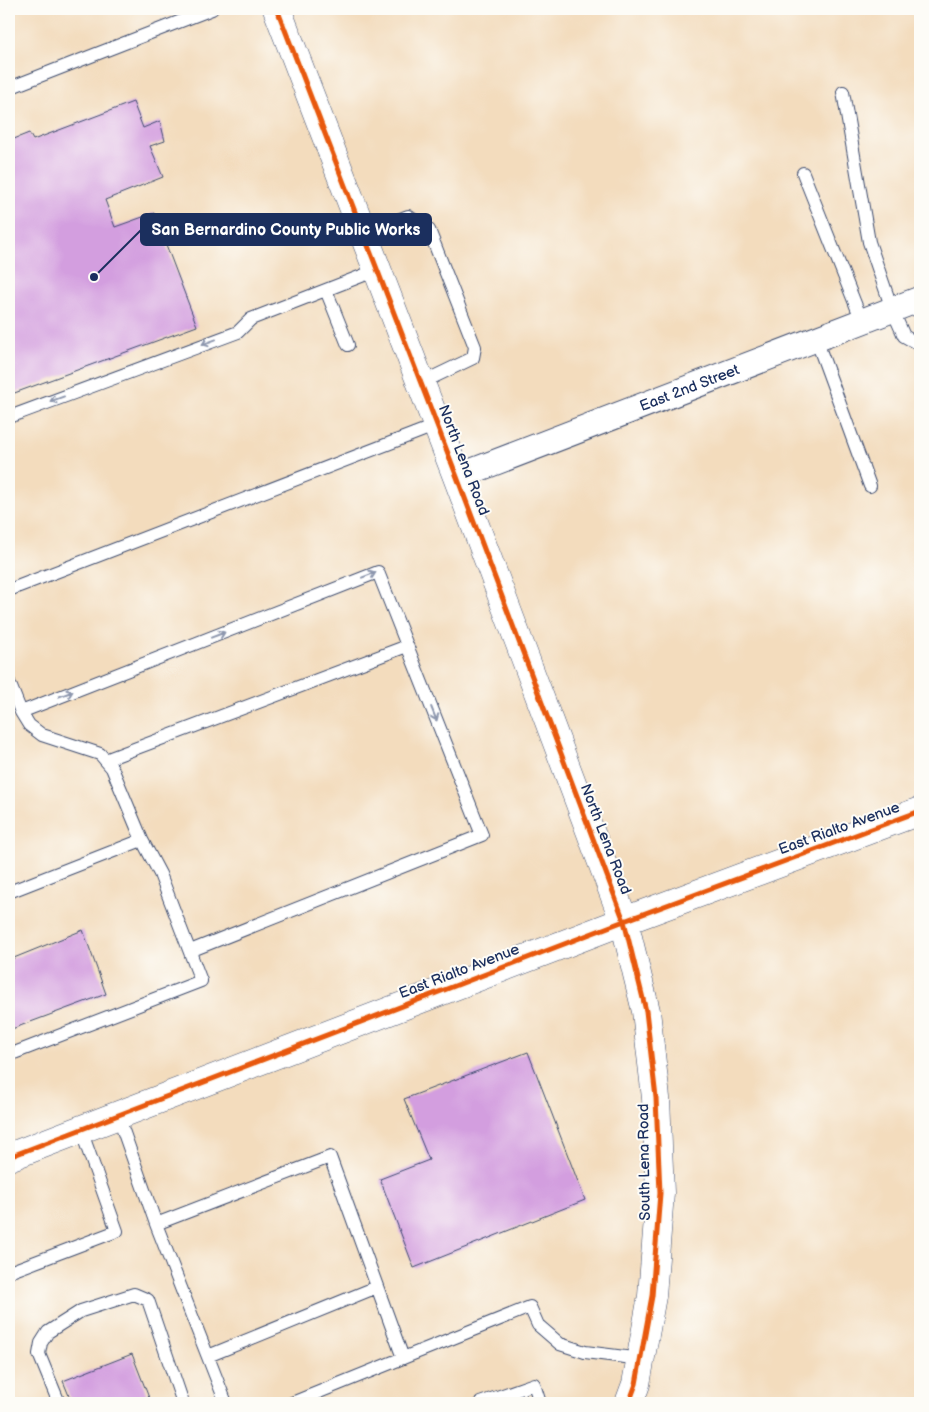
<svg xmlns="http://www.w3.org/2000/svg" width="929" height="1412" viewBox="0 0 929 1412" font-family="'Balsamiq Sans',sans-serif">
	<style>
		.building { fill: #d39edf }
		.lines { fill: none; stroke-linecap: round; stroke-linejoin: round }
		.lane-casing { stroke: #3b496c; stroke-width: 14 }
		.street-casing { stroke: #3b496c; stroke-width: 27 }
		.secondary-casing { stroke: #3b496c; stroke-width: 29 }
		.lane { stroke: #fff; stroke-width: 12 }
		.street { stroke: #fff; stroke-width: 25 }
		.secondary { stroke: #fff; stroke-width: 28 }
		.cycleway-casing { stroke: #fdfcf7; stroke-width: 8 }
		.cycleway { stroke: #e8590c; stroke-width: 5 }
		.oneway { stroke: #8d97ae }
		.labels { text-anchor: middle; stroke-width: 4; stroke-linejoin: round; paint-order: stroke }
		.street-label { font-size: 15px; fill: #1b2f5e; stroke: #fdfcf7 }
		.leader { fill: none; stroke: #1b2f5e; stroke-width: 2 }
		.callout-dot { fill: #1b2f5e; stroke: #fdfcf7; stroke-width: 2 }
		.callout { fill: #1b2f5e; stroke: #1b2f5e; stroke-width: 2 }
		.callout-label { font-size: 16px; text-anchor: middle; font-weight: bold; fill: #fff }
	</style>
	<rect width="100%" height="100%" fill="#fdfcf7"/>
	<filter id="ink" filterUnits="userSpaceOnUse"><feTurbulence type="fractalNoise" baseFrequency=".02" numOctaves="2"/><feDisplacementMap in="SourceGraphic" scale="10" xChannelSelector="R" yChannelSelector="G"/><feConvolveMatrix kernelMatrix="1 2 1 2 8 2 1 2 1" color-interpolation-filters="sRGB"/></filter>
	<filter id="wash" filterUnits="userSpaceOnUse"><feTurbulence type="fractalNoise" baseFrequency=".0096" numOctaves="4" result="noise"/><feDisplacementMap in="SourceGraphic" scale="20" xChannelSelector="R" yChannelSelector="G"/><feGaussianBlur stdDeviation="1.12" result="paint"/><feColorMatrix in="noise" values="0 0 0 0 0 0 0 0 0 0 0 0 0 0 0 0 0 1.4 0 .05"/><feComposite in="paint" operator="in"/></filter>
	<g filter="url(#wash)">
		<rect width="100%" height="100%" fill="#f3dcbd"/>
		<g id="blocks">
			<!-- building -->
			<path class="building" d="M133,102L143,128L160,121L165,141L150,146L163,177L105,200L115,227L154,213L197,326L9,395V141L29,133L33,140Z
				M83,930L106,994L9,1030V960Z
				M528,1052L585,1200L414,1268L380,1179L429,1160L404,1099Z
				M132,1354L151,1403H72L63,1381Z
				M9,1387L15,1403H9Z"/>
		</g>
	</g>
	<g filter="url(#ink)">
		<use href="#blocks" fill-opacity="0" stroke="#3b496c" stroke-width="1"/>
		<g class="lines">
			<!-- lane casing -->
			<g class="lane-casing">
				<path id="lane" d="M9,88L212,9
					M843,92L869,242L892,309L904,336L920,345
					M803,173L862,321
					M363,233L408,216L429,230L475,347L473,358L421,383
					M326,290L348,345
					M816,339L870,486
					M9,417L238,332L251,319L377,270
					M9,590L437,425
					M9,682L21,712L29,725L42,735L100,754L112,768L142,840L9,892
					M21,712L378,572L482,835L190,951
					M105,760L407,646
					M9,1055L201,981L160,874L142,840
					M118,1116L156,1224L330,1157L403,1358L530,1307L538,1325L560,1344L585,1352L641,1359
					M156,1224L226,1403
					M9,1272L117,1231L81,1130
					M208,1356L377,1287
					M59,1403L39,1354L41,1343L48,1332L81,1311L134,1294L148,1300L183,1403
					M292,1403L403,1358
					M480,1403L534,1384L540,1403"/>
			</g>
			<!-- street casing -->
			<g class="street-casing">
				<g id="street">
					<path id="s1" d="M457,477L920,299"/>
				</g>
			</g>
			<!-- secondary casing -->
			<g class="secondary-casing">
				<path id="secondary" d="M277,9L457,477L624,921L646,1011L656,1098L660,1193L652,1296L636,1384L629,1403
					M9,1157L624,921L920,811"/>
			</g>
			<!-- lane -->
			<use href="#lane" class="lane"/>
			<!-- street -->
			<use href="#street" class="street"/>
			<!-- secondary -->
			<use href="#secondary" class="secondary"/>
			<!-- cycleway casing -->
			<g class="cycleway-casing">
				<path id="cycleway" d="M277,9L457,477L624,921L646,1011L656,1098L660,1193L652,1296L636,1384L629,1403
					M9,1157L624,921L920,811"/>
			</g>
			<!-- cycleway -->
			<use href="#cycleway" class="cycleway"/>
		</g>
		<!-- one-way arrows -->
		<defs><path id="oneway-shaft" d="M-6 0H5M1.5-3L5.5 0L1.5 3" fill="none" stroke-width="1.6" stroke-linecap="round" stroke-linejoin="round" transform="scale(1.25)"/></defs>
		<g class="oneway">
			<use href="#oneway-shaft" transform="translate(209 342) rotate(160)"/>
			<use href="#oneway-shaft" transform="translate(57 399) rotate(160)"/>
			<use href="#oneway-shaft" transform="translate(369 575) rotate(-21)"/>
			<use href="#oneway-shaft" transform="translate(218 635) rotate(-21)"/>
			<use href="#oneway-shaft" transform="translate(66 694) rotate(-21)"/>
			<use href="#oneway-shaft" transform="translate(434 714) rotate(68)"/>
		</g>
	</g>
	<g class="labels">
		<!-- street labels -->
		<g class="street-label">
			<text dy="5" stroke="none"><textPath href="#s1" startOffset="249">East 2nd Street</textPath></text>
			<text transform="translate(464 460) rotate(69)" y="5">North Lena Road</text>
			<text transform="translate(839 828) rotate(-20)" y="5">East Rialto Avenue</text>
			<text transform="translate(606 839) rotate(69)" y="5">North Lena Road</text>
			<text transform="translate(459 971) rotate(-21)" y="5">East Rialto Avenue</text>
			<text transform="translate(644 1162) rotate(-91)" y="5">South Lena Road</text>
		</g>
	</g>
	<!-- callouts -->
	<path class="leader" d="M94 277L141 230"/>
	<circle class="callout-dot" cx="94" cy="277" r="5"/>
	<rect class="callout" x="141" y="214" width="290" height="31" rx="5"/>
	<g class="callout-label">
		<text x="286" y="235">San Bernardino County Public Works</text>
	</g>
	<!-- margin -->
	<rect width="929" height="1412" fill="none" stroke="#fdfcf7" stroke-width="30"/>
</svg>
